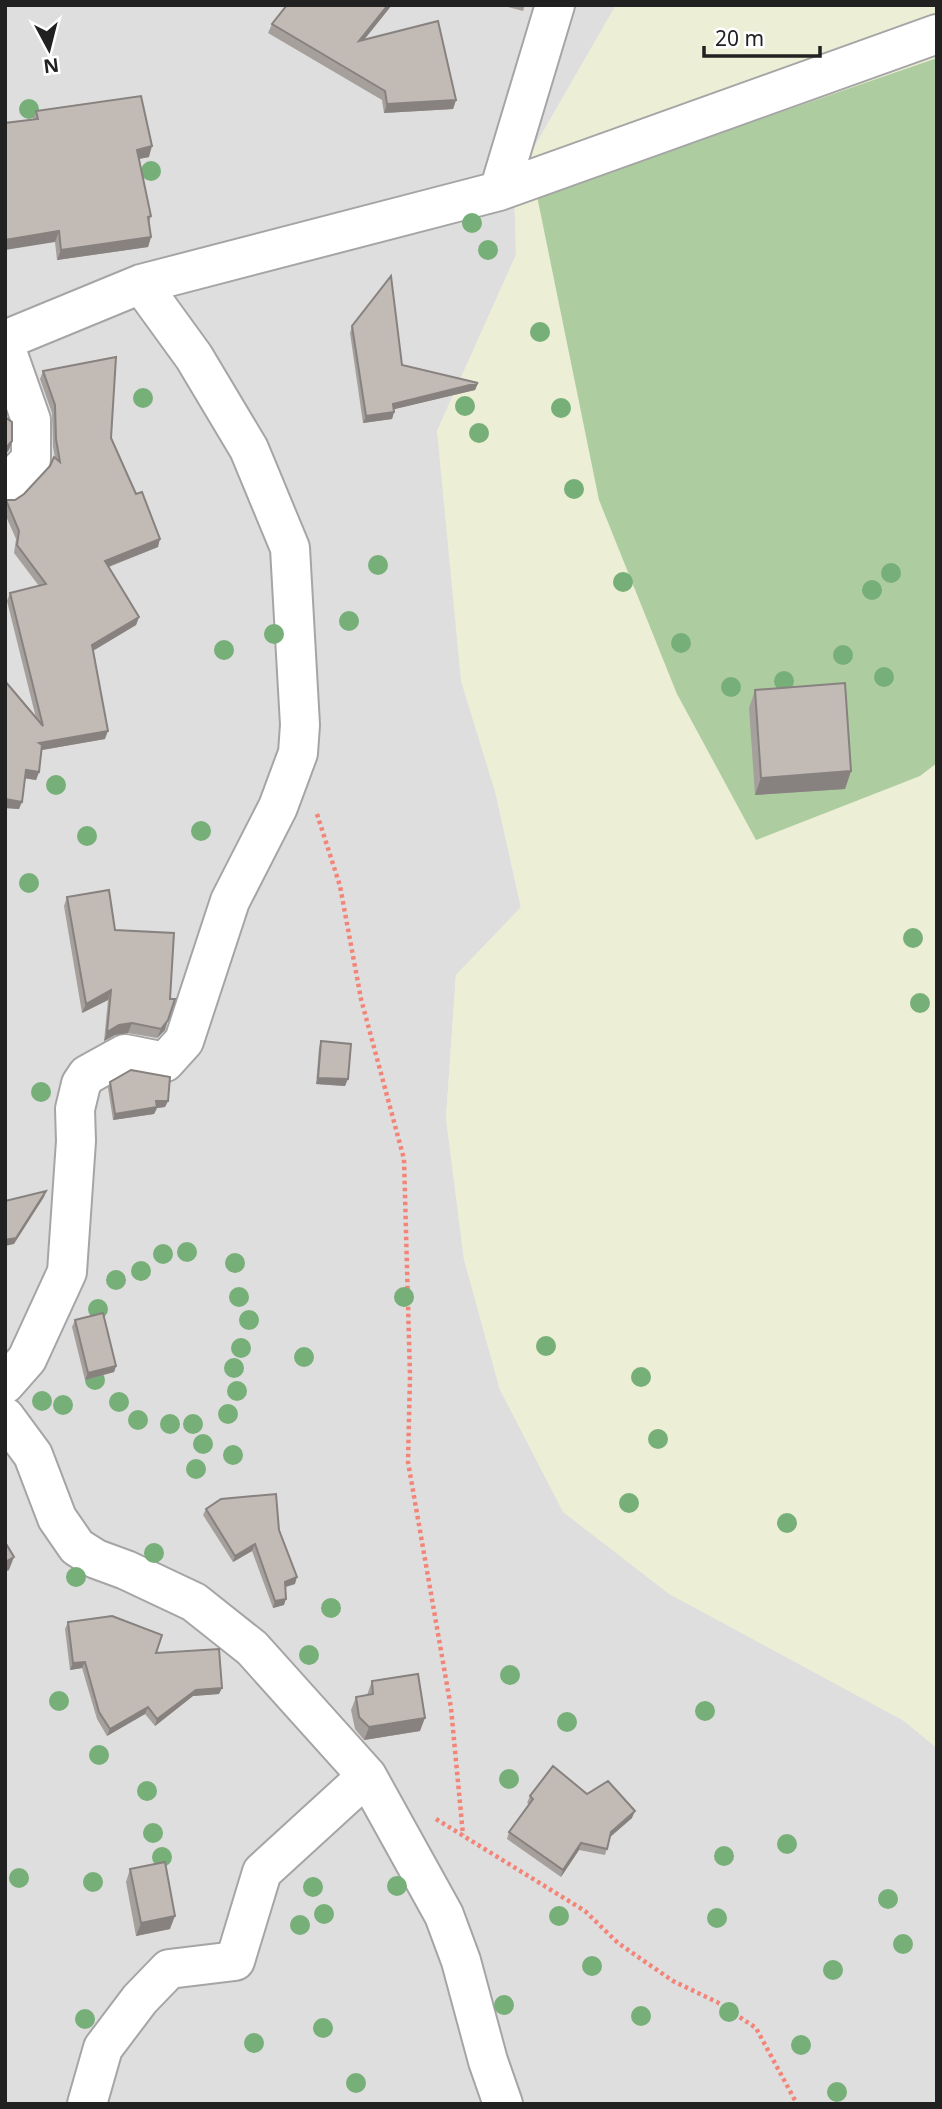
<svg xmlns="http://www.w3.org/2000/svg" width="942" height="2109" viewBox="0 0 942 2109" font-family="'Noto Sans',sans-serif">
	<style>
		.residential { fill: #dfdede }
		.farmland { fill: #eceed5 }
		.forest { fill: #adcda0 }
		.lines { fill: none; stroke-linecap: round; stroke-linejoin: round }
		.minor-casing { stroke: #a5a5a5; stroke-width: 42 }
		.path { stroke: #f28578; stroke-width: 4.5; stroke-dasharray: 3.5 3.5; stroke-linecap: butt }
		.minor { stroke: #fff; stroke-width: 38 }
		.tree { fill: #77af78 }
		.wall { fill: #a6a09c }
		.shaded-wall { fill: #87827f }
		.building { fill: #c1bab5; stroke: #87827f; stroke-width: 2 }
	</style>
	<rect width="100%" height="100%" fill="#f1eee8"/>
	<!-- residential -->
	<path class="residential" d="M5,5H616L514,182L516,255L437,431L496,795L521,908L456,975L446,1118L464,1259L500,1390L937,1748V2104H5Z"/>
	<!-- farmland -->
	<path class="farmland" d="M616,5H937V58L537,196L920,776L937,763V1748L904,1721L669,1594L563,1512L500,1390L464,1259L446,1118L456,975L521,907L496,795L461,681L437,431L516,255L514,183Z"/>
	<!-- forest -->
	<path class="forest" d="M937,58V763L920,776L756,840L677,694L599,500L537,196Z"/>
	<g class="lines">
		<!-- minor casing -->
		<g class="minor-casing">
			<path id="minor" d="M499,191L555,5
				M5,340L141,284L499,191L937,34
				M5,346L31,420V459L5,487
				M5,1384L27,1359L67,1272L76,1141L75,1109L81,1084L87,1075L125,1054L165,1062L184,1041L230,901L278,807L298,753L300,725L290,548L249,449L194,357L141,284
				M5,1417L33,1455L57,1518L77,1547L96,1559L126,1570L194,1602L252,1648L367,1776
				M87,2104L103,2048L140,1999L169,1969L235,1961L262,1872L367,1776L444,1915L461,1961L488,2061L503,2104"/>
		</g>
		<!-- path -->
		<path class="path" d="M317,814L340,886L361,999L404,1159L410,1376L408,1462L451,1708L463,1835
			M436,1819L585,1911L618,1943L673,1981L717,2002L756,2028L797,2104"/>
		<!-- minor -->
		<use href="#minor" class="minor"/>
	</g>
	<!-- trees -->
	<g class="tree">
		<circle cx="29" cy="109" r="10"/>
		<circle cx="151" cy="171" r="10"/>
		<circle cx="472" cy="223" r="10"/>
		<circle cx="488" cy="250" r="10"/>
		<circle cx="540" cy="332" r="10"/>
		<circle cx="143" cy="398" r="10"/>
		<circle cx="465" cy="406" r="10"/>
		<circle cx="561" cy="408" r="10"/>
		<circle cx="479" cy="433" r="10"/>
		<circle cx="574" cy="489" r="10"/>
		<circle cx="378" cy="565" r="10"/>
		<circle cx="891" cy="573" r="10"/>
		<circle cx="623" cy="582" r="10"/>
		<circle cx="872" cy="590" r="10"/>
		<circle cx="349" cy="621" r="10"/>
		<circle cx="274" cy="634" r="10"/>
		<circle cx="681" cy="643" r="10"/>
		<circle cx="224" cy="650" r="10"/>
		<circle cx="843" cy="655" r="10"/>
		<circle cx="884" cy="677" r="10"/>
		<circle cx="784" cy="681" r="10"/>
		<circle cx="731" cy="687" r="10"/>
		<circle cx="56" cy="785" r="10"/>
		<circle cx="201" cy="831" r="10"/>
		<circle cx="87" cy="836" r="10"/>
		<circle cx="29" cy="883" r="10"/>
		<circle cx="913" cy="938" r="10"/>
		<circle cx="920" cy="1003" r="10"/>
		<circle cx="41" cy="1092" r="10"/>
		<circle cx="187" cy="1252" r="10"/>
		<circle cx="163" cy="1254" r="10"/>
		<circle cx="235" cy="1263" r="10"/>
		<circle cx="141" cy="1271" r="10"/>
		<circle cx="116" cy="1280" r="10"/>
		<circle cx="239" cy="1297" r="10"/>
		<circle cx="404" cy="1297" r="10"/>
		<circle cx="98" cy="1309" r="10"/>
		<circle cx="249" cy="1320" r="10"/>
		<circle cx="546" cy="1346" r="10"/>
		<circle cx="241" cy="1348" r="10"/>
		<circle cx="304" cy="1357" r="10"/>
		<circle cx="234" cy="1368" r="10"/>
		<circle cx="641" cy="1377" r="10"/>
		<circle cx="95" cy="1380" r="10"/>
		<circle cx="237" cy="1391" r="10"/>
		<circle cx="42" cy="1401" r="10"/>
		<circle cx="119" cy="1402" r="10"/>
		<circle cx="63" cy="1405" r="10"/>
		<circle cx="228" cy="1414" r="10"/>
		<circle cx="138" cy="1420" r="10"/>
		<circle cx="170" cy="1424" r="10"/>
		<circle cx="193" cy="1424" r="10"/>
		<circle cx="658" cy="1439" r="10"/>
		<circle cx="203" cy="1444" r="10"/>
		<circle cx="233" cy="1455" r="10"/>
		<circle cx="196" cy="1469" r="10"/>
		<circle cx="629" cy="1503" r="10"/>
		<circle cx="787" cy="1523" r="10"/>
		<circle cx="154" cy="1553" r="10"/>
		<circle cx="76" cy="1577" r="10"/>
		<circle cx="331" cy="1608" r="10"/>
		<circle cx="309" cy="1655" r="10"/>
		<circle cx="510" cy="1675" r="10"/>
		<circle cx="59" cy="1701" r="10"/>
		<circle cx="705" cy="1711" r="10"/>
		<circle cx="567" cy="1722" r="10"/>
		<circle cx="99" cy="1755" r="10"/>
		<circle cx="509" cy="1779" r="10"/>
		<circle cx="147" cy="1791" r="10"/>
		<circle cx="153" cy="1833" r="10"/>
		<circle cx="787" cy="1844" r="10"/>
		<circle cx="724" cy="1856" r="10"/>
		<circle cx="162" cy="1857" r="10"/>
		<circle cx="19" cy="1878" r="10"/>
		<circle cx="93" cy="1882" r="10"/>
		<circle cx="397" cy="1886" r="10"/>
		<circle cx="313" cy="1887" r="10"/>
		<circle cx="888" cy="1899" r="10"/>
		<circle cx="324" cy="1914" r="10"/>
		<circle cx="559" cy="1916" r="10"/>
		<circle cx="717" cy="1918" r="10"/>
		<circle cx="300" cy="1925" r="10"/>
		<circle cx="903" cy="1944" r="10"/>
		<circle cx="592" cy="1966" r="10"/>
		<circle cx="833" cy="1970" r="10"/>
		<circle cx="504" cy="2005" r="10"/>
		<circle cx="729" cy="2012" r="10"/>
		<circle cx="641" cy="2016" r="10"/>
		<circle cx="85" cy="2019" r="10"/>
		<circle cx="323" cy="2028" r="10"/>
		<circle cx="254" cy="2043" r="10"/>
		<circle cx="801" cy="2045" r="10"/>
		<circle cx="356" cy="2083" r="10"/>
		<circle cx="837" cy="2092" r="10"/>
	</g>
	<!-- wall -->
	<path class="wall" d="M501,5H525L523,11Z
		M272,24L364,40L456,100L453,109L384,113L382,100L268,33Z
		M36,111L149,157L139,159L151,216L149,223L151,237L148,247L57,260L55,242L33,119Z
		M352,326L402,365L478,383L475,390L394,409V412L392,419L363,423L350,333Z
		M43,371L111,438L158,547L109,567L139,617L136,625L93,651L105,739L42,750L39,772L36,780L25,778L19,809L5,808V681L36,718L7,601L10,593L39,586L14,553L16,539L5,514V501L15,500L24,494L50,466L55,458L53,447L52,413L40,379Z
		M755,690L851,771L845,789L755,795L749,708Z
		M67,897L165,1030L157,1038L128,1033L115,1035L104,1041L108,1000L82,1013L64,906Z
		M321,1041L345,1086L316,1084L319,1048Z
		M110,1082L168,1101L165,1107L157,1108L154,1114L113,1120L108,1088Z
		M75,1320L116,1366L114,1372L85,1380L72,1327Z
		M206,1509L279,1530L295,1584L285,1587L284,1605L273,1608L252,1551L233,1562L203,1515Z
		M68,1622L156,1653L219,1694L193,1696L155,1726L145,1714L107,1736L97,1719L82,1668L70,1670L65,1629Z
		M372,1681L420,1731L364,1740L355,1729L351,1710L356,1697L367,1695Z
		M587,1794L632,1818L610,1837L605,1855L579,1850L561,1877L507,1839L509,1832L529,1804L527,1803L530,1796Z
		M130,1869L170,1929L136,1936L126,1882Z"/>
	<!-- shaded-wall -->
	<path class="shaded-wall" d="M388,5H392L356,50L359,41Z
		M456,100L453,109L384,113L387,104Z
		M152,146L149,157L133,160L137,150Z
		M59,231L55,242L5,250V240Z
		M151,237L148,247L57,260L61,250Z
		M478,383L475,390L391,410L393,404Z
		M394,412L392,419L363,423L366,416Z
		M12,441L9,450L5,455V449Z
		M160,539L158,547L102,569L105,561Z
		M139,617L136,625L89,653L92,645Z
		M108,731L105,739L36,751L39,743Z
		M26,770L39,772L36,780L23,778Z
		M851,771L845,789L755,795L761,778Z
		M5,799L22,802L19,809L5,808Z
		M111,990L108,1000L82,1013L86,1004Z
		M168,1020L165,1030L157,1038L161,1029Z
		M132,1023L128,1033L115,1035L104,1041L107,1032L119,1025Z
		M318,1078L348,1079L345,1086L316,1084Z
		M156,1101H168L165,1107L157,1108L154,1114L113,1120L115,1114Z
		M46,1191L44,1197L14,1244L5,1246V1240Z
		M116,1366L114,1372L85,1380L88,1373Z
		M255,1544L252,1551L233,1562L235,1556Z
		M14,1557L9,1570L5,1572V1562Z
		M297,1577L295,1584L282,1588L285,1582Z
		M286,1599L284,1605L273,1608L275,1601Z
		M85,1662L82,1668L70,1670L73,1663Z
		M222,1688L219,1694L193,1696L155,1726L157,1719L196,1690Z
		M148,1707L145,1714L107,1736L110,1729Z
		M425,1718L420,1731L364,1740L369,1727Z
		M635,1811L632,1818L609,1838L611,1832Z
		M581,1843L579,1850L561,1877L563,1870Z
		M175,1916L170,1929L136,1936L141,1923Z"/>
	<!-- building -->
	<path class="building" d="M287,5H388L359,41L438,21L456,100L387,104L385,91L272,24Z
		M141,96L152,146L137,150L151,216L148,217L151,237L61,250L59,231L5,240V123L38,119L36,111Z
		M391,276L402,365L478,383L393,404L394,412L366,416L352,326Z
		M116,357L111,438L136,494L142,492L160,539L105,561L139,617L92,645L108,731L39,743L42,745L39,772L26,770L22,802L5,799V681L43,726L10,593L46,584L17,545L19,531L6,500H15L24,494L50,466L54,457L60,462L56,439L55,405L43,371Z
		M5,417L12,422V441L5,449Z
		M845,683L851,771L761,778L755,690Z
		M109,890L115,930L174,933L170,999H175L168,1020L161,1029L132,1023L119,1025L107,1032L111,990L86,1004L67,897Z
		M321,1041L351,1044L348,1079L318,1078Z
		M131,1070L170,1077L168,1101H156L157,1107L115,1114L110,1082Z
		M46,1191L16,1238L5,1240V1201Z
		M103,1313L116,1366L88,1373L75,1320Z
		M276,1494L279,1530L297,1577L285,1582L286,1599L275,1601L255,1544L235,1556L206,1509L221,1499Z
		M5,1542L14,1557L5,1562Z
		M112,1616L162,1635L156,1653L219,1649L222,1688L196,1690L157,1719L148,1707L110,1729L99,1712L85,1662L73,1663L68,1622Z
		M418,1674L425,1718L369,1727L359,1717L356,1697L373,1694L372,1681Z
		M553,1766L587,1794L608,1781L635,1811L611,1832L607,1849L581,1843L563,1870L509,1832L533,1799L530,1796Z
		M165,1862L175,1916L141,1923L130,1869Z"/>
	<!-- border -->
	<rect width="942" height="2109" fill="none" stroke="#212121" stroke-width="14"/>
	<!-- north arrow -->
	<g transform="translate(49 49) rotate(173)" stroke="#ffffff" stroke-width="5" paint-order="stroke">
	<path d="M0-5L12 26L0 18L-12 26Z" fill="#212121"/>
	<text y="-10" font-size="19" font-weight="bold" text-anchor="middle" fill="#212121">N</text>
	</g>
	<!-- scale -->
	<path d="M704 46v10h116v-10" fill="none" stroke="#212121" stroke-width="3.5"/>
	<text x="715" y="46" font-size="21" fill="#212121" stroke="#ffffff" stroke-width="5" paint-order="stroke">20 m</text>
</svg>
